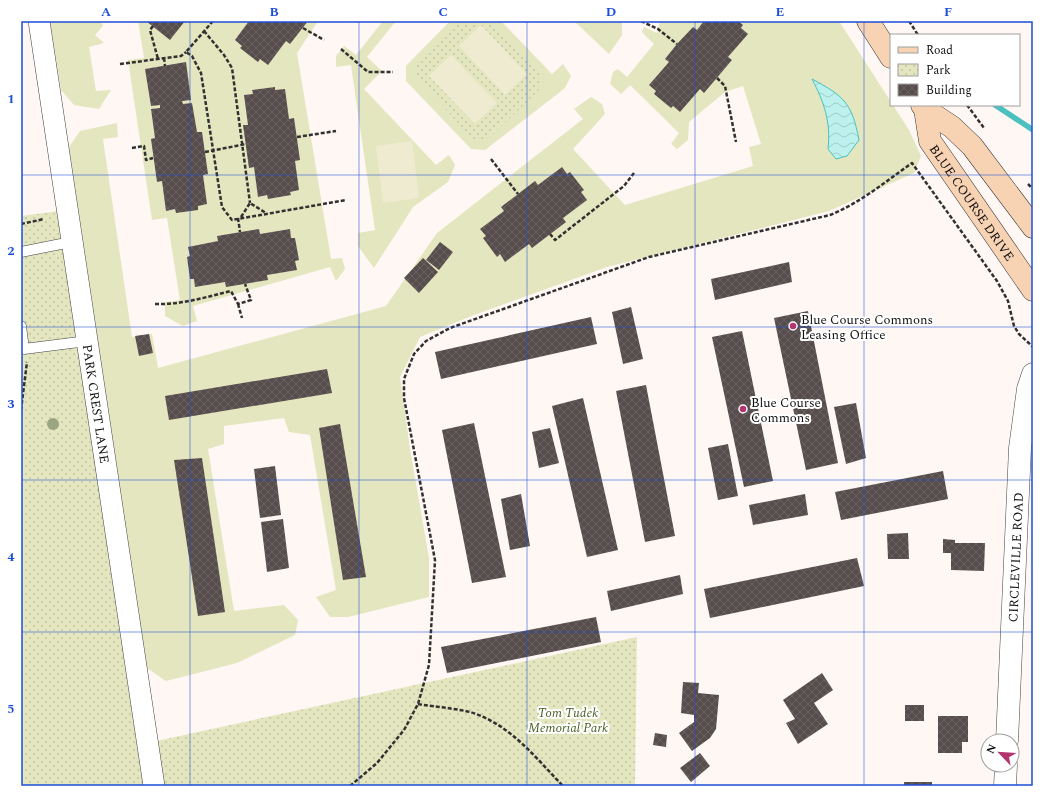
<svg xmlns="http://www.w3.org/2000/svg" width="1054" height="807" viewBox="0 0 1054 807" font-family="Spectral,serif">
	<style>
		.grass { fill: #e4e6bf }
		.park { fill: url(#park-dots) }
		.pitch { fill: #eeebd0 }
		.water { fill: url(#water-waves); stroke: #4ac1be }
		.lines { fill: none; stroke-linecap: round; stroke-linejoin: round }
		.stream { stroke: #4ac1be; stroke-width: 5.5 }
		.building { fill: url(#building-cross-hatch) }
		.service-casing { stroke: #424242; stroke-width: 11 }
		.minor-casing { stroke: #424242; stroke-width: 22 }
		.tertiary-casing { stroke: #424242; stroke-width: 23 }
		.secondary-casing { stroke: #313131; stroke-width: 23 }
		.path { stroke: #313131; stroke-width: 2.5; stroke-dasharray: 4 2; stroke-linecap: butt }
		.service { stroke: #fff; stroke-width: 10 }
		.minor { stroke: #fff; stroke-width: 21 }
		.tertiary { stroke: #fff; stroke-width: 22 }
		.secondary { stroke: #f7d3b4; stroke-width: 22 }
		.tree { fill: #9ca582 }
		.grid { fill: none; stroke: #1d4ed8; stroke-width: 1; stroke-opacity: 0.55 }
		.poi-dot { fill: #b33470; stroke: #fff; stroke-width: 1.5 }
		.labels { text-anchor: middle; stroke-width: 4; stroke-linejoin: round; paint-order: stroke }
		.street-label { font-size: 13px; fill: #0f0f0f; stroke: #fff }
		.poi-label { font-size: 13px; fill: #0f0f0f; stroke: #fff; text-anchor: start }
		.park-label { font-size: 13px; font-style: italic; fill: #4b6225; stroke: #fff }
		.neatline { fill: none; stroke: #1d4ed8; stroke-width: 1.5 }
		.grid-label { font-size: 13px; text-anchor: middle; font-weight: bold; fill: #1d4ed8 }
	</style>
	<defs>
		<pattern id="park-dots" width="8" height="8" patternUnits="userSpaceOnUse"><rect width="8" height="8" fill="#e4e6bf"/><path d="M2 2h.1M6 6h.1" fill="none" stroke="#c2c4a3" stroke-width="1.8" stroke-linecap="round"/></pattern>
		<pattern id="water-waves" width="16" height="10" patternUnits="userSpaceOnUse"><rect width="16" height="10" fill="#bcf1ee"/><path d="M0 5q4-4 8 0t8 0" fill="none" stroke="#a0cdcb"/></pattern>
		<pattern id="building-cross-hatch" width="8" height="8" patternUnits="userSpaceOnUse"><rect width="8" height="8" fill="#574d4d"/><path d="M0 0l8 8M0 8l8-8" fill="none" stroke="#6a6262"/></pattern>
	</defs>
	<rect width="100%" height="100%" fill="#fef7f3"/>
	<!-- grass -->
	<path class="grass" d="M50,21H101L103,26L95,35L104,43L89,47L96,91L111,90L99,109L74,105L61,90Z
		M138,21H318L297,53L331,259L342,258L345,269L336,281L330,267L193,306L197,321L183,326L165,316V302L180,300L167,218L152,220L128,60L144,58Z
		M383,21H396L367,57L382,71L364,89L436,165L449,155L455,165L448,182L413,207L374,268L358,246V233L375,230L351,65L336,67V56L344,46L356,55Z
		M450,21H501L552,74L563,64L571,76L565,88L485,150L471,149L406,81V66Z
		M574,21H622V35L609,54Z
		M660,21H839L909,130L921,156L914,173L829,211L607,267L474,315L420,337L400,377L410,449L429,558V597L348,617H330L316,597L336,590L310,435L289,432L284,418L224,426V444L208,449L234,611L284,605L298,620L295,635L237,663L166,681L147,668L69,147L80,131L117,123L118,137L103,139L132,337L152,334L158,368L386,306L437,233L583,119L574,109L591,97L602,104L605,114L573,149L625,205L753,166L749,147L761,144L743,86L725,92L689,122L688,140L677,149L671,144L679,133L630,85L621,94L610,84L613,72L618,69L627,77L654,44L642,32L644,27L657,33Z"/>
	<!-- park -->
	<path class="park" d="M460,21H492L540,74V89L486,141L473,139L415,76L417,64Z
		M67,210L147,743L637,637L635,786H21V216Z"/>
	<!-- pitch -->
	<path class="pitch" d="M481,25L527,74L505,95L459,46Z
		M451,55L497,103L475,124L429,76Z
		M412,141L419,198L383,203L376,146Z"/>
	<!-- water -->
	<path class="water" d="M812,79C844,96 852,103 859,140L847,156L836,159L828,149C831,122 824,102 812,79Z"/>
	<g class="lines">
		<!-- stream -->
		<path class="stream" d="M995,105L1033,130"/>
	</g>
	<!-- building -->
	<path class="building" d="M146,21H185L170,40Z
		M249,21H308L290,44L286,41L268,65L260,59L258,62L240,48L242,46L235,40Z
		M704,21H738L743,25L741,28L748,34L728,57L732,60L704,93L700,89L680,112L673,106L671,108L654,94L656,91L649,85L669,62L665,59L677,44L693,27L697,30Z
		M186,62L191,100L182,101L183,104L192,103L197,132H202L208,174L203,175L207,204L198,206V210L176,213L175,209L166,211L162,181L157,182L151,139L155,138L151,109L160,108V105L151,106L145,69Z
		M275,87V90L285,89L289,119L294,118L300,160L295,161L299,190L290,192L291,195L268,199L267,195L258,197L254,167L249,168L243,125H248L244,95L253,94L252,90Z
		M562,167L567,174L570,172L584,190L581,192L587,200L563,218L566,222L532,248L529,244L505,262L500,254L497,257L483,238L486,236L480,229L504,211L501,207L535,181L538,185Z
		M259,229L260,234L290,229L291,238H295L299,260L295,261L297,270L267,275L268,280L226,287L225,282L195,287L194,279H190L187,257L190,256L188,247L218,241L217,236Z
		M440,242L453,252L439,270L426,260Z
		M423,258L438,272L419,293L404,278Z
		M789,262L792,282L715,300L711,279Z
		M631,307L643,359L623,364L612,312Z
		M808,311L838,463L806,470L774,318Z
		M591,317L597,344L441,379L435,352Z
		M742,331L773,481L744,487L712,337Z
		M149,334L153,353L139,356L135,336Z
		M327,369L332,393L169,420L165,396Z
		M646,385L675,536L645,542L616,391Z
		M583,398L618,550L587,557L552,406Z
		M856,403L866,458L846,464L834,407Z
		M474,423L506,577L472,583L442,430Z
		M340,424L366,577L343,580L319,428Z
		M550,428L559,463L539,468L532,432Z
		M728,444L738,496L718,500L708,448Z
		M202,458L225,612L198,616L174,460Z
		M275,466L281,515L260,518L254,469Z
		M943,471L948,499L841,520L835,492Z
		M521,494L530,546L510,550L501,499Z
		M805,494L808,515L753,525L749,505Z
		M283,519L289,568L267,572L261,522Z
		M908,533L909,559H888L887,534Z
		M943,539L955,540V543H985L984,571L951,570V553H943Z
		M857,558L864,586L710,618L704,589Z
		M680,575L683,594L611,611L607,591Z
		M596,617L601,642L447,673L441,647Z
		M822,673L833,690L814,703L828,724L798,744L786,723L795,719L783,700Z
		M683,682L699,683L698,693L719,695L716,729L710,738L692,751L679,733L694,722V715L681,713Z
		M905,705H924V721H905Z
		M938,716H968V742H962V753H938Z
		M655,733L667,735L666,747L653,745Z
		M700,753L710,766L691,782L680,768Z
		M904,782H932V786H904Z"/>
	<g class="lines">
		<!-- service casing -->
		<g class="service-casing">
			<path id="service" d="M21,252L71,242
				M21,326L24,349L87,341"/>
		</g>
		<!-- minor casing -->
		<g class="minor-casing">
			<g id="minor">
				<path id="s1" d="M39,21L154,786"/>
			</g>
		</g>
		<!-- tertiary casing -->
		<g class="tertiary-casing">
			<g id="tertiary">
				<path id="s2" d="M1007,741L1020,448L1028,389L1033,374"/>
				<path d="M1005,786L1006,765"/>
			</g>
		</g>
		<!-- secondary casing -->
		<g class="secondary-casing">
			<g id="secondary">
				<path d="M868,21L891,57"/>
				<path d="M922,105L925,109L952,127L972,146L1033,227"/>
				<path id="s3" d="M925,109L930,141L1033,290"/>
			</g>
		</g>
		<!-- path -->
		<path class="path" d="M213,21L186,52L192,56L201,73L222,207L232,220L346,200
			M641,21L658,29L677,44
			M909,21L918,35
			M153,26L150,30L158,59
			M303,28L324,40
			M204,31L224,55L232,68L250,203
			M341,49L368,72H393
			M164,58L165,66
			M120,64L181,56L186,52
			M717,78L725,86L736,142
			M967,105L984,128
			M297,137L336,131
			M132,148L144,146L146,160L153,158
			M205,152L246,144
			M491,159L518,194
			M1028,184L1033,189
			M241,217L250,203L266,213
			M238,218L240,232
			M21,224L44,219
			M550,234L555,240L624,186L634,173
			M155,304C181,305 206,297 231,291L238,304L251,300L245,284
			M238,304L242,318
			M21,410L27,362
			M418,704C435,707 453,708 470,712C510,724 535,757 563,786
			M350,786L377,763L404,730L418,704L429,665L435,560L404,398V379L414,354L426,341L450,328L649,257L830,215C860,203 885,182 912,163L997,281L1008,301L1014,326L1019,334L1033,347"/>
		<!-- service -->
		<use href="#service" class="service"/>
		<!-- minor -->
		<use href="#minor" class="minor"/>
		<!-- tertiary -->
		<use href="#tertiary" class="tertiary"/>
		<!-- secondary -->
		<use href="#secondary" class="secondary"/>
	</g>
	<!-- trees -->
	<circle class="tree" cx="53" cy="424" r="6"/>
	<!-- grid -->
	<path class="grid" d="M190,21V786M359,21V786M527,21V786M695,21V786M864,21V786M21,175H1033M21,327H1033M21,480H1033M21,632H1033"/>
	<!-- markers -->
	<g class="poi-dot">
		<circle cx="793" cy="326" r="4"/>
		<circle cx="743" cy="409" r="4"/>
	</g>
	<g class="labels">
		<!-- street labels -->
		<g class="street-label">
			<text dy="5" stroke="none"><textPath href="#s3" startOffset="107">BLUE COURSE DRIVE</textPath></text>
			<text dy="5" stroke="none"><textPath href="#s1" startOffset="387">PARK CREST LANE</textPath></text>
			<text dy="5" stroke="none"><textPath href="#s2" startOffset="184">CIRCLEVILLE ROAD</textPath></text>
		</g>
		<!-- poi labels -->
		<g class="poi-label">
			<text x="801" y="324">Blue Course Commons<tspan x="801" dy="15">Leasing Office</tspan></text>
			<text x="751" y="407">Blue Course<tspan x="751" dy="15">Commons</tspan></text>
		</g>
		<!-- park labels -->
		<g class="park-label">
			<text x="568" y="717">Tom Tudek<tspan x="568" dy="15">Memorial Park</tspan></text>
		</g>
	</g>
	<!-- border -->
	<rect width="1054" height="807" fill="none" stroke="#ffffff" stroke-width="44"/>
	<!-- legend -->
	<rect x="890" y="34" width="130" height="72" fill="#ffffff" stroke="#9f9f9f"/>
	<rect x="898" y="47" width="20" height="6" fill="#f7d3b4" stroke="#9f9f9f"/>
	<text x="926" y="54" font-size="12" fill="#0f0f0f">Road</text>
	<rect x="898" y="64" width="20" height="12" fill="url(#park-dots)" stroke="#9f9f9f"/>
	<text x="926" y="74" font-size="12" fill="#0f0f0f">Park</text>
	<rect x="898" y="84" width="20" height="12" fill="url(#building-cross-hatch)" stroke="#9f9f9f"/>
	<text x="926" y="94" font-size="12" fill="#0f0f0f">Building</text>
	<!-- north arrow -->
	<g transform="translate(1000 753) rotate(295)"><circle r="19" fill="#ffffff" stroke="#9f9f9f"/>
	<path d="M0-3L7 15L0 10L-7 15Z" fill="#b33470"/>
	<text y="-6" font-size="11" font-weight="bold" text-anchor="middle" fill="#0f0f0f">N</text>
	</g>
	<rect x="22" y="22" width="1010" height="763" class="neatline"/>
	<g class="grid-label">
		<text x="106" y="16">A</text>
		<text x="274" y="16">B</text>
		<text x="443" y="16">C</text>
		<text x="611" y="16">D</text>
		<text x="780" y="16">E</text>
		<text x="948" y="16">F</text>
		<text x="11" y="103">1</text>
		<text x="11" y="255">2</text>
		<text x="11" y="408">3</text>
		<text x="11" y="561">4</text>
		<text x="11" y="713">5</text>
	</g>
</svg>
